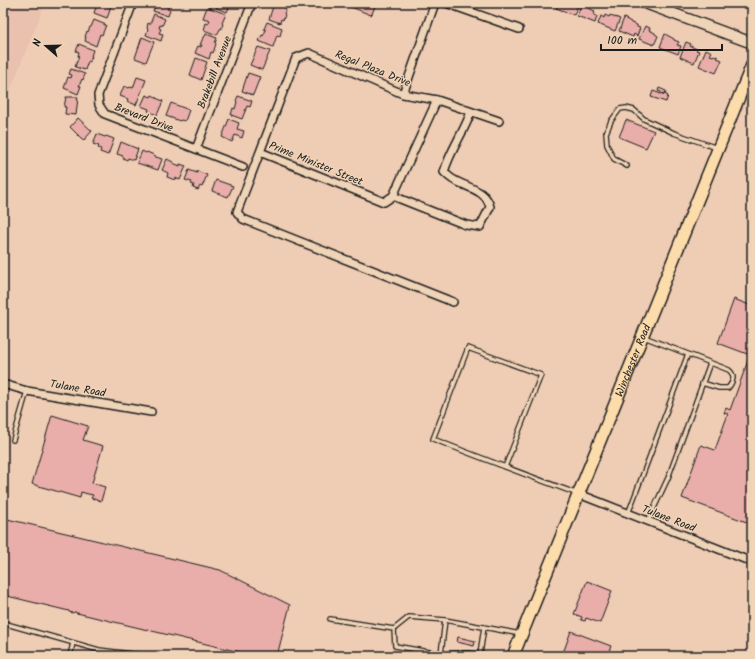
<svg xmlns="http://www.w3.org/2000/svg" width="755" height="659" viewBox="0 0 755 659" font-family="Kalam,sans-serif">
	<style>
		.built { fill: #eac0ae }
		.building { fill: #eaaeaa; stroke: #1c1c1c }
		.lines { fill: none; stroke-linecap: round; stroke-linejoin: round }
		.lane-casing { stroke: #1c1c1c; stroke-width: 6 }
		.street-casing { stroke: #1c1c1c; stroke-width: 10 }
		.secondary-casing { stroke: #1c1c1c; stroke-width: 13 }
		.primary-casing { stroke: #1c1c1c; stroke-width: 14 }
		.lane { stroke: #f0d4b7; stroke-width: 3.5 }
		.street { stroke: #f0d4b7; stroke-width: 7 }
		.secondary { stroke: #f0d4b7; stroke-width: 10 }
		.primary { stroke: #fddcac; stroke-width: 11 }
		.labels { text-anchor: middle; stroke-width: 3; stroke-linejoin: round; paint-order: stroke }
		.street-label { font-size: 11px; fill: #1c1c1c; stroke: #f0d4b7 }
	</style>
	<rect width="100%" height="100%" fill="#efccb4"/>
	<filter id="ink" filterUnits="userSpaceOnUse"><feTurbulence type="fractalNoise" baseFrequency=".025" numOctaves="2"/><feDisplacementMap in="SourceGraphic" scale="8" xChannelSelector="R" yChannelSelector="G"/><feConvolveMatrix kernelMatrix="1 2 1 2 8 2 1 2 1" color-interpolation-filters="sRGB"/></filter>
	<g filter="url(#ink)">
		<!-- built -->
		<path class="built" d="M3,3H45L3,108Z"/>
		<!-- building -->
		<path class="building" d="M100,3H113L112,6H111L110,8L109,13L107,18L94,13L96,7L98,8Z
			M158,3H170L167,9L170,10L168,16L153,11L156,5H157Z
			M216,3H231L227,12L216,8L218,4Z
			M274,3H287L285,9H286L284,14L285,15L283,20L281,19L280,23L269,19Z
			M341,3H376L372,14L371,15Z
			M542,3H555L554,6L551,4L550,6Z
			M558,3H579L574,15L556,8Z
			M583,4L587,6V7H588V8L595,11L594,15L597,16L595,23L577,16L581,5Z
			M207,7L226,14L222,23L223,24L221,29H220L217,35L204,30L206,23L208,24L210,20L203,18Z
			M154,14L165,19L162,26L160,25L159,28L161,29L159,33L163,34L161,41L146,35L148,29L147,28L148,23L150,24Z
			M605,15L609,17L610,15L615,18V17L620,19L615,31L598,24L601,16L604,18Z
			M624,18L631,22V23L637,25V27L640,28L637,36L634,34L633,37L619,31Z
			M94,20L106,25L102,35L100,34L96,46L85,41L86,37H85L87,31L88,32L90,27H91Z
			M267,22L282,28L280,36L277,35L273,47L259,41L262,35L263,36L266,30L264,29Z
			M645,26L650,28L649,30L655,33V34L658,36L654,45L639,39Z
			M206,34L217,38L215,43L216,44L213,53L211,52L209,59L195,53L198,46L201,47L202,45H200L203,38H204Z
			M665,34L674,39V40L679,42L677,45L681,46L678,54L660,47Z
			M142,37L154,42L146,62L135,58Z
			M686,42L691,44L690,46L697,49L696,50L699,51L694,63L680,57Z
			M79,44L93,50L91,56H92L90,62L88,61L85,70L75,67L79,56H78L79,52L76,51Z
			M258,47L270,51L262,70L250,65Z
			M706,49L712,52L710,55L713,56L714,55L718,57L717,58L722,60L716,73L699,66Z
			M196,58L207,62L201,80L190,75Z
			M71,69L85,74L83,80L82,79L79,86H81L78,94L64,88L68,77L71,78L72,75L69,74Z
			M248,73L260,77L253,95L242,91Z
			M137,77L146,80L136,105L127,101L128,99L120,96L124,86L129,88L130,87L133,88Z
			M659,88L666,91L665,94L663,93L662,94L667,95L668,96L666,102L651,97L653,91L661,94V92L658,91Z
			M146,95L151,97L152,95L156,97V98L163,101L157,115L148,111L149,109L141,106Z
			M238,96L252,101L250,107L247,106L242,119L231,115L233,108L235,109L237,102L236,101Z
			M66,97H78L76,115L65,114L66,107H64Z
			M171,103L189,110L185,121L181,120L180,121L166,116Z
			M78,118L92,131L84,140L81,138L70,127Z
			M229,119L239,123L237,129L244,131L242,138L235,135L232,142L222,137Z
			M626,120L654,131L646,148L619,137Z
			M97,134L105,137L106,136L114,139L108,155L100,152L101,149L98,148L99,146L93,144Z
			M121,142L138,149L134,160L128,158L127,160L123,158V156L117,154Z
			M142,151L146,153L147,152L154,155L153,156L162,159L158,170L137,163Z
			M167,159L173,162V163L180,166V164L186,166L180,180L175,178V180L167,177L168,173L162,170Z
			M189,170L197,173V171L207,175L202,187L200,186L198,190L193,188L194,185L191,184L192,182L185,180Z
			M216,180L233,186L228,197L212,191Z
			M734,299L752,306V524L682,498L701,445L715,450L728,414L724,413L726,408L730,410L750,355L718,343Z
			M52,415L88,426L83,440L103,446L92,483L105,487L101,501L94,498V499L91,498L93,495L88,494L81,492L80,498L32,484Z
			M3,518L220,570L290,605L277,656H264L248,652V654L77,613V614L76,613V612H74L73,613L69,612V611L3,595Z
			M587,581L612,591L600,623L586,618L585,621L581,620L582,617L574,614Z
			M571,631L611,646L607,656H562Z
			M458,637L475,641L474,646L457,642Z"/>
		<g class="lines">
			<!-- lane casing -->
			<g class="lane-casing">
				<path id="lane" d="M666,10L668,3
					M627,166L614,159L607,145L606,133L611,121L620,109L626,108L634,110L644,119L674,133L717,148
					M644,337L729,370C736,376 733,382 728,388H719L702,383
					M13,440L27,391
					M505,467L541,375L468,348L433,439C481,458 529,476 578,494
					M628,514L688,354
					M648,521L668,478L710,363
					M330,619L394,629L409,617L445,620L521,634
					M3,623L99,650L148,656
					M394,629L395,646L441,654L468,653L480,654L484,627
					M4,654L19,656
					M441,654L445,620
					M70,656L73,643"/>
			</g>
			<!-- street casing -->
			<g class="street-casing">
				<path id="street" d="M133,3L98,95L99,105L105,114L243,167
					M446,3L519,29
					M403,94L435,3
					M196,149L252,3
					M260,152L384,202L393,196L466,225L480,227L490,207C486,190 468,188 454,180C450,178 447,175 444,172C450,151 464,132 471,112
					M393,196L437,100
					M453,302L243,219L237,212L296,58L309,53L403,94L437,100L499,121
					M3,384L27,391L151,412
					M579,494L752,562"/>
			</g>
			<!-- secondary casing -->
			<g class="secondary-casing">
				<path id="secondary" d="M645,3L752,43"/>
			</g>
			<!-- primary casing -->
			<g class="primary-casing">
				<g id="primary">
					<path id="s1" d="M513,656L752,65"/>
				</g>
			</g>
			<!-- lane -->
			<use href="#lane" class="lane"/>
			<!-- street -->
			<use href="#street" class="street"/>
			<!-- secondary -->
			<use href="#secondary" class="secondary"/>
			<!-- primary -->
			<use href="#primary" class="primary"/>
		</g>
	</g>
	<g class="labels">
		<!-- street labels -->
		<g class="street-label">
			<text transform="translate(373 68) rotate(22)" y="4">Regal Plaza Drive</text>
			<text transform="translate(214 72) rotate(-69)" y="4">Brakebill Avenue</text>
			<text transform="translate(144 117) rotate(21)" y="4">Brevard Drive</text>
			<text transform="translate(316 163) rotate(22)" y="4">Prime Minister Street</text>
			<text dy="4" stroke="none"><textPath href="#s1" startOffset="319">Winchester Road</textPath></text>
			<text transform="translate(78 388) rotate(10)" y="4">Tulane Road</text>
			<text transform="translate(669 518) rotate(21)" y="4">Tulane Road</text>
		</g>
	</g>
	<!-- margin -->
	<rect width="755" height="659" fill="none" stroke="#f0d4b7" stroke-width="16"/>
	<rect x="8" y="8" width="739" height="643" fill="none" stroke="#1c1c1c" stroke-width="1.5" filter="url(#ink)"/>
	<!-- north arrow -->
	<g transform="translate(46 46) rotate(290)" stroke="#f0d4b7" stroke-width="3" paint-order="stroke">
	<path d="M0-3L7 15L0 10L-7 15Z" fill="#1c1c1c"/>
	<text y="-6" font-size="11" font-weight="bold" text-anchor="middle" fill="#1c1c1c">N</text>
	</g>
	<!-- scale -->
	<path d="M601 44v6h121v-6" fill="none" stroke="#1c1c1c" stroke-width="2"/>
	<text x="607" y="44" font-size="12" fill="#1c1c1c" stroke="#f0d4b7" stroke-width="3" paint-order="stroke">100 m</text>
</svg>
